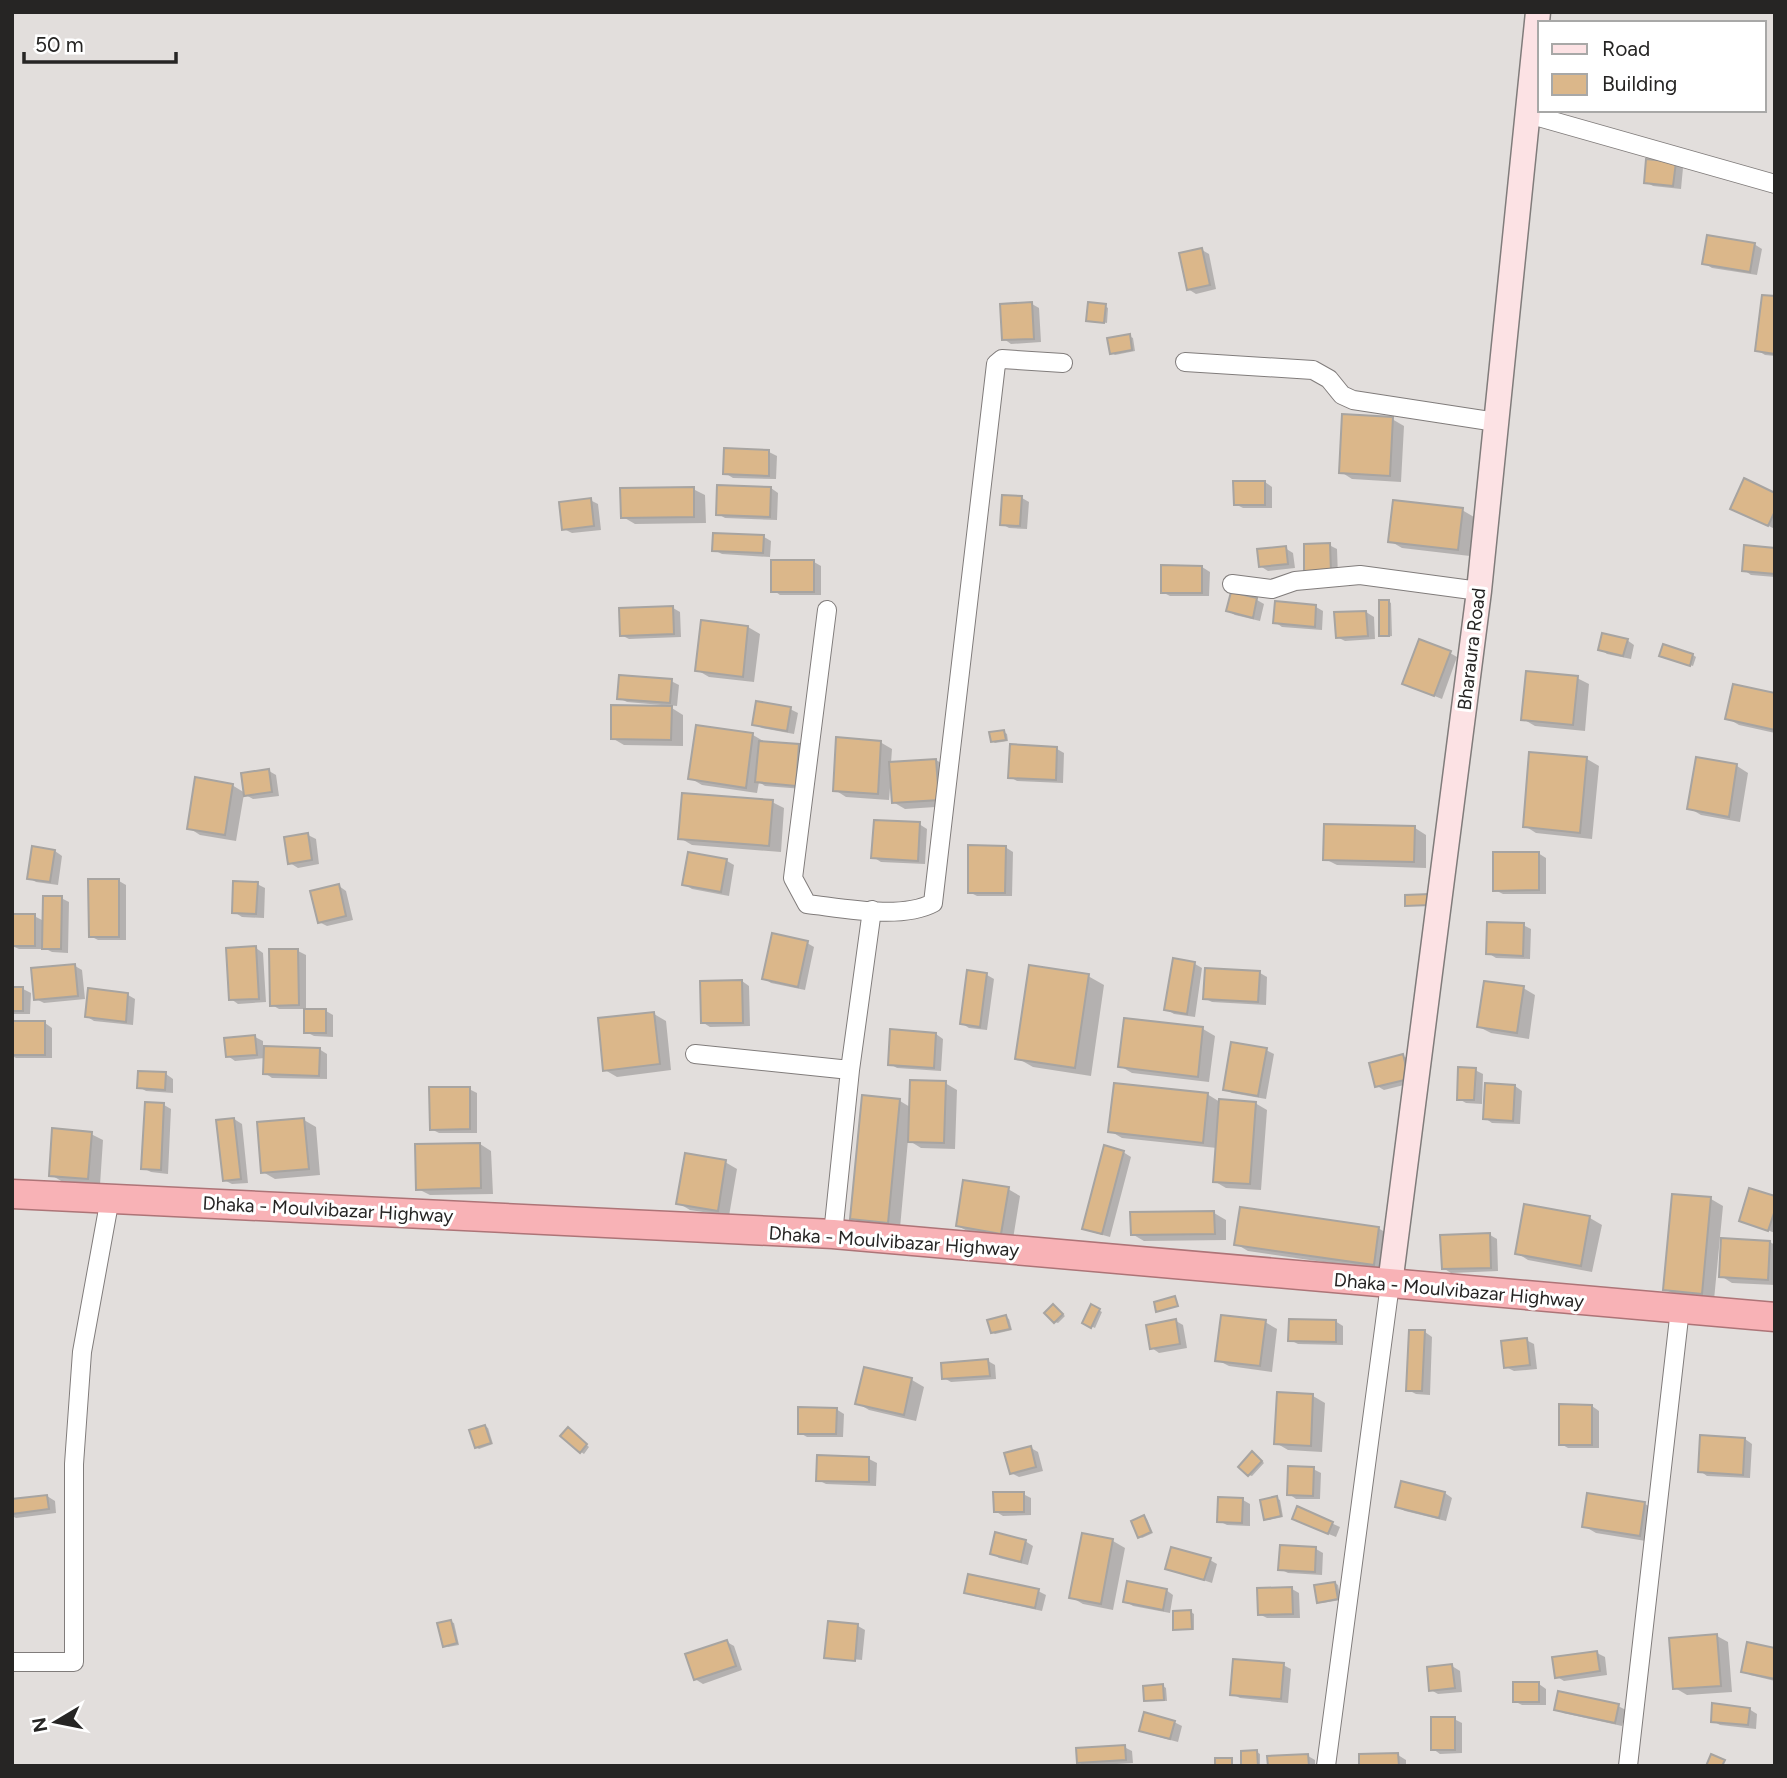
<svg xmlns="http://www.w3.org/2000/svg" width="1787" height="1778" viewBox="0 0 1787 1778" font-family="Figtree,sans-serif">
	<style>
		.shadow { fill: #0003 }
		.building { fill: #dbb78a; stroke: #a7a4a1; stroke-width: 2 }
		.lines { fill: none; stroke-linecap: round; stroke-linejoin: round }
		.minor-casing { stroke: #807c7b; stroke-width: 20 }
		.secondary-casing { stroke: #807c7b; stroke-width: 27 }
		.trunk-casing { stroke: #ad7477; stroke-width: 31 }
		.minor { stroke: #fff; stroke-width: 18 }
		.secondary { stroke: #fce2e4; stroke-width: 24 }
		.trunk { stroke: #f8b2b6; stroke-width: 28 }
		.labels { text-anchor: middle; stroke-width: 6; stroke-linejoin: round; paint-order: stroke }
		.street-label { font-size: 19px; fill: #262524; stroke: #fff }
	</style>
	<rect width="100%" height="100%" fill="#e2dedc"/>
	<!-- shadow -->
	<path class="shadow" d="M1675,164L1683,168L1681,189L1653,186L1646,182Z
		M1754,244L1762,249L1757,275L1712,268L1704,263Z
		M1202,250L1209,254L1216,289L1196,294L1188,289Z
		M1775,298V356L1765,355L1757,350Z
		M1032,304L1039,308L1041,342L1011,344L1004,339Z
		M1105,306L1108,308L1107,323L1088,320Z
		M1129,336L1133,338L1135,351L1115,355L1112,353Z
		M1392,419L1404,426L1401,482L1352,479L1341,472Z
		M769,452L777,456L776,479L733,478L725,473Z
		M1265,482L1272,487V508H1243L1235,504Z
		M771,488L778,493L777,520L725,518L718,514Z
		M693,489L705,495L706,523L635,524L623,517Z
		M1775,495V529L1740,512Z
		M1004,496L1022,498L1029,502L1027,529L1009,528L1002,524Z
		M590,500L598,504L601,530L572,533L564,529Z
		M1462,510L1474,517L1470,556L1402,548L1390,541Z
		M764,537L771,541L770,557L722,554L714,550Z
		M1329,545L1337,549L1338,577H1314Z
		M1285,548L1293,553L1295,568L1268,571L1260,566Z
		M1775,550V577L1751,575L1744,570Z
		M814,562L821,566V595H780L773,590Z
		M1202,567L1210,572L1209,596H1170L1162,592Z
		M1232,594L1257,600L1264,604L1260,621L1235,615L1228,611Z
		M1388,601L1391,603L1392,636L1384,637L1381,635Z
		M1276,603L1316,607L1323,611L1322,630L1282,627L1275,622Z
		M673,608L680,612L681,637L629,639L621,635Z
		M1366,612L1374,617L1375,639L1345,641L1337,637Z
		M702,622L748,627L760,634L754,682L709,677L697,670Z
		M1627,640L1634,645L1631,659L1607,654L1600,649Z
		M1450,653L1457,657L1442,699L1405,684Z
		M1693,655L1696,657L1693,666L1664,657Z
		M1577,678L1589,684L1585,731L1535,726L1523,719Z
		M671,681L679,685L677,706L667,705L683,715V746L624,745L612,738L661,708V705L627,702L619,698Z
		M1775,694V733L1739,725L1727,718Z
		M790,709L798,713L794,734L762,728L754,724Z
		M697,727L753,735L765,742L799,746L806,750L803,789L765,786L759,782L757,793L702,785L690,778Z
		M1004,732L1007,734L1008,741L995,743L992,741Z
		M880,742L892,749L891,763L936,760L948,767L951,806L905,809L893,802L892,788H890L889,800L846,797L835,790Z
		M1057,749L1064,753L1063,783L1017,781L1010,777Z
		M1587,759L1599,766L1592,839L1536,833L1525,826Z
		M1737,766L1748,773L1740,822L1701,815L1689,808Z
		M269,771L276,775L279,796L253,799L244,794L236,841L200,835L189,828L232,785L245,793Z
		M772,802L784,808L781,852L692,845L680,838Z
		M919,824L927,829L925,864L881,862L873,857Z
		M1415,828L1426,835V868L1337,865L1325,859Z
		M308,835L316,839L319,864L298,868L290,863Z
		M1005,847L1013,852L1012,896H977L969,892Z
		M55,851L62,856L58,885L36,882L29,878Z
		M1538,853L1546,858V894H1503L1495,890Z
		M690,854L727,861L734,865L729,896L692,889L684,884Z
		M119,881L126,885V940H98L90,936Z
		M257,884L265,888L264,918L242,917L234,912Z
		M339,886L346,891L353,920L327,926L319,922Z
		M61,898L69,902L68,953L52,952L42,947V949H19L12,946L34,916L44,921Z
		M1523,925L1531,929L1530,959L1496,958L1488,953Z
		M807,943L814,947L805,990L771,983L764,978Z
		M256,948L263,953L266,1002L238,1004L231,999Z
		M298,951L306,955V1009H279L272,1005Z
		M1195,964L1202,968L1195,1017L1174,1014L1166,1009Z
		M75,966L82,970L85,999L44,1003L36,999Z
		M968,972L987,975L994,979L987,1030L969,1028L961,1023Z
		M1260,973L1267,977L1266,1005L1212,1002L1204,998Z
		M1088,976L1104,985L1091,1076L1033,1067L1017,1058Z
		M742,981L749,986L750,1026L710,1027L702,1022Z
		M1523,988L1535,995L1529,1039L1491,1033L1479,1027Z
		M12,989H23L31,993L30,1014H12Z
		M89,990L128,995L135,999L133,1025L94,1021L86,1016Z
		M326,1011L333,1015V1037L314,1036L306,1032Z
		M654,1014L666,1021L671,1070L617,1077L605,1070Z
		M12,1023H45L52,1028V1058H16L12,1056Z
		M1203,1029L1215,1036L1209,1082L1132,1073L1120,1066Z
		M936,1034L943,1039L941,1071L897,1068L890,1064Z
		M255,1037L263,1041V1048L319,1049L327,1054V1079L272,1078L265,1073V1058L235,1061L228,1056Z
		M1266,1050L1274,1054L1266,1099L1232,1093L1225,1089Z
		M1403,1056L1410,1060L1416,1082L1384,1090L1377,1086Z
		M1475,1070L1483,1074L1482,1104L1466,1103L1459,1099Z
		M166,1074L173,1079V1093L146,1091L139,1087Z
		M945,1083L957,1090L955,1149L921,1148L908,1140L900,1228L864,1224L852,1218L900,1101L910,1107Z
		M1515,1086L1522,1091L1520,1124L1492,1123L1485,1118Z
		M469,1089L477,1093V1133H439L431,1129Z
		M1207,1094L1220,1102L1255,1103L1267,1110L1261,1190L1226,1188L1214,1181L1217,1148L1122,1138L1110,1131Z
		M147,1104L164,1105L171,1109L168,1174L151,1172L143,1168Z
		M234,1119L242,1124L248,1183L232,1184L224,1180Z
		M304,1120L316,1127L320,1175L275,1179L263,1172Z
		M91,1134L103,1140L100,1185L63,1182L51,1175Z
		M480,1144L491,1151L493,1194L430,1195L418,1189Z
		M1123,1152L1131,1157L1110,1237L1092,1232L1084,1228Z
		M725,1162L737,1169L729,1216L690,1210L678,1203Z
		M1008,1189L1020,1196L1013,1239L969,1232L958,1226Z
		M1775,1198V1233L1741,1220Z
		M1711,1199L1723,1206L1714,1300L1677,1296L1665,1289Z
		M1214,1213L1226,1220V1240L1144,1241L1132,1234Z
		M1590,1218L1602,1225L1592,1272L1528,1260L1517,1253Z
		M1378,1228L1390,1235L1385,1271L1248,1251L1236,1244Z
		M1490,1235L1497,1239L1498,1271L1451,1273L1443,1268Z
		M1770,1242L1775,1245V1285L1732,1283L1721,1276Z
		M1091,1306L1102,1312L1095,1328L1084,1323Z
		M1056,1308L1065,1316L1058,1323L1055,1322Z
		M1006,1317L1009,1319L1012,1330L995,1334L992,1332Z
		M1176,1321L1183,1325L1187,1348L1159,1353L1152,1348Z
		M1335,1321L1343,1326V1345L1298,1344L1290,1340Z
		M1265,1322L1277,1329L1272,1372L1229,1366L1217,1360Z
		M1425,1332L1432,1337L1430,1395L1416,1394L1408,1390Z
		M1526,1340L1534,1344L1537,1369L1514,1371L1506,1367Z
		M988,1361L995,1365L996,1379L951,1382L944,1378Z
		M865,1369L912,1380L924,1387L916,1421L869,1410L857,1403Z
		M1313,1396L1325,1403L1322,1452L1288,1450L1276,1443Z
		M1592,1406L1599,1411V1448H1568L1561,1444Z
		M836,1409L844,1414L843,1437H807L800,1433Z
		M485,1426L488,1428L493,1444L479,1449L476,1447Z
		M571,1431L589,1447L584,1454L581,1452Z
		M1745,1439L1752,1444L1750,1478L1707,1476L1700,1471Z
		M1031,1448L1038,1452L1043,1471L1019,1477L1011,1473Z
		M1256,1455L1264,1463L1252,1476L1249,1475Z
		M869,1459L877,1463L876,1486L826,1484L818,1480Z
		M1313,1469L1321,1473L1320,1499H1296L1289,1494Z
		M1445,1493L1452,1498L1446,1521L1405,1511L1397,1507Z
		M1023,1494L1031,1498V1515L1003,1516L995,1511Z
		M47,1496L55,1501L56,1513L16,1518L12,1516V1500Z
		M1276,1498L1280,1500L1283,1517L1269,1520L1266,1518Z
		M1243,1500L1250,1504V1526L1227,1525L1219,1521Z
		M1645,1504L1656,1510L1652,1542L1596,1533L1584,1526Z
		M1298,1508L1340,1527L1336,1537L1302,1523Z
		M1144,1517L1147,1519L1153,1533L1142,1538L1139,1536Z
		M1083,1535L1113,1541L1125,1548L1113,1610L1083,1604L1071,1597Z
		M1025,1541L1033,1546L1028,1565L999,1558L992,1553Z
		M1316,1549L1323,1553L1322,1575L1288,1573L1280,1569Z
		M1210,1560L1217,1564L1212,1583L1167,1568Z
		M1335,1583L1338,1585L1341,1600L1322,1603L1319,1602Z
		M1292,1589L1299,1593L1300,1618H1267L1259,1614Z
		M1166,1590L1173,1595L1170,1613L1133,1606L1125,1601Z
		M1038,1591L1046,1595L1042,1611L974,1596L966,1592Z
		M1191,1612L1194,1614V1630L1175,1629Z
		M451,1622L454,1623L459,1645L448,1647L445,1645Z
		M858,1626L865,1630L862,1660L832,1657V1660L826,1657Z
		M1717,1636L1728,1642L1732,1692L1687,1695L1675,1688Z
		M727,1642L734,1646L742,1670L703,1684L695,1679Z
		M1775,1650V1681L1750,1675L1743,1671Z
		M1597,1653L1605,1657L1607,1675L1564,1681L1556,1676Z
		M1283,1665L1291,1669L1288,1703L1240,1698L1232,1694Z
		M1452,1666L1460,1671L1462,1692L1438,1694L1431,1690Z
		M1539,1684L1546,1689V1705H1522L1514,1701Z
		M1163,1686L1166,1688L1167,1701L1146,1700Z
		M1618,1706L1626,1710L1622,1726L1563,1713L1556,1709Z
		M1749,1709L1757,1714L1756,1729L1720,1725L1713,1721Z
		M1454,1719L1462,1723V1753L1440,1754L1433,1749Z
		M1174,1722L1182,1726L1178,1742L1148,1734L1141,1730Z
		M1124,1747L1132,1751L1133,1763L1085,1766L1078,1762Z
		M1257,1752L1260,1754V1766H1243Z
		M1398,1755L1406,1760V1766H1361Z
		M1308,1756L1315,1760V1766H1270Z"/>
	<!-- building -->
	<path class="building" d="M1646,159L1676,162L1673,186L1644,183Z
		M1707,235L1755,243L1750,272L1702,264Z
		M1202,248L1210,285L1187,290L1179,253Z
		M1762,295L1775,296V354L1755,351Z
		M1032,302L1034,339L1002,340L1000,304Z
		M1088,302L1106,304L1104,323L1086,321Z
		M1130,334L1132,350L1110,354L1107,338Z
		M1342,414L1393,417L1390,476L1339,473Z
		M724,448L769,450V476L723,474Z
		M1744,478L1775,493V511L1768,526L1730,509Z
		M1233,481H1265V505H1234Z
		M717,485L771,487L770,517L716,515Z
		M694,487V517L621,518L620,488Z
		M1002,495L1022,496L1020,526L1000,525Z
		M591,498L594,526L562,530L559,502Z
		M1393,500L1463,508L1458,550L1388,542Z
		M713,533L764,535L763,553L712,551Z
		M1330,543L1331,573L1304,574V544Z
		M1744,545L1775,548V574L1742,571Z
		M1286,546L1288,564L1259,567L1257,549Z
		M771,560H814V592H771Z
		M1161,565L1202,566V593H1161Z
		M1231,592L1257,598L1253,618L1226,611Z
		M1379,600H1389V636H1379Z
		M1275,601L1316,605L1315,627L1273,623Z
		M673,606L674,634L620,636L619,608Z
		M1366,611L1368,636L1336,638L1334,612Z
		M701,620L748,626L743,677L695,671Z
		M1602,633L1628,639L1623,656L1598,650Z
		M1419,639L1451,651L1434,696L1402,684Z
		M1663,644L1693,654L1690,666L1659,656Z
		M1526,671L1578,676L1573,725L1521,720Z
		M619,675L672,679L670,703L617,699Z
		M1733,684L1775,693V730L1725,719Z
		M756,701L791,707L787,731L752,725Z
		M611,705L672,706L671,740L611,739Z
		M696,725L753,733L746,788L688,779Z
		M1004,730L1006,740L991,742L989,732Z
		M836,737L881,741L878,794L833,791Z
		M759,741L799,744L796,786L755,782Z
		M1010,744L1057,747L1056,780L1008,778Z
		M1529,752L1587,757L1580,833L1523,827Z
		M1696,757L1737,764L1729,817L1687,809Z
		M936,759L939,800L892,803L889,762Z
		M269,769L272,792L244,796L241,773Z
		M195,777L233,784L225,835L187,829Z
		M682,793L773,800L769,846L678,839Z
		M874,820L920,822L918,861L871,858Z
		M1324,824L1415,826L1414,862L1323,860Z
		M308,833L312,860L288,864L284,837Z
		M968,845L1006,846L1005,893H968Z
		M32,846L55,850L50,882L27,879Z
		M688,852L727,859L721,892L682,885Z
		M1493,852H1539V890L1493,891Z
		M88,879H119V937H89Z
		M233,881L258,882L256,914L232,913Z
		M339,884L346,916L318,923L310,891Z
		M1430,894V905L1405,906V895Z
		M43,896H62L61,949H42Z
		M12,914H35V946H12Z
		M1487,922L1524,923L1523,956L1486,954Z
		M772,933L808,941L798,987L762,979Z
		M256,946L259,999L229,1000L226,948Z
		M269,949H298L299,1005L270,1006Z
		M1173,958L1195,962L1187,1014L1164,1010Z
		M75,964L78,996L34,1000L31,968Z
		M1029,965L1089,974L1075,1068L1015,1059Z
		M1205,968L1260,971L1258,1002L1203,999Z
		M967,970L987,973L980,1027L960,1024Z
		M742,980L743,1023H701L700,981Z
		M1484,981L1524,986L1517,1033L1477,1027Z
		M12,987H23V1011H12Z
		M88,988L128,993L126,1022L85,1017Z
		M304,1009H326V1033H304Z
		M654,1012L660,1064L603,1071L598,1018Z
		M1124,1018L1203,1027L1198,1077L1118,1067Z
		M12,1021H45V1055H12Z
		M890,1029L936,1033L934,1068L888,1065Z
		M255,1035L257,1055L226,1057L224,1038Z
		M1231,1042L1267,1048L1258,1096L1223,1090Z
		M264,1046L320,1048L319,1076L263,1074Z
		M1403,1054L1409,1079L1375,1087L1369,1063Z
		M1458,1067L1476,1068L1474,1100H1457Z
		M138,1071L166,1072L165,1090L137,1088Z
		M910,1080L946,1081L944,1143L908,1142Z
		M1114,1083L1208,1093L1203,1143L1108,1132Z
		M1485,1083L1515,1085L1513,1121L1483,1119Z
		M429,1087H470V1129L430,1130Z
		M862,1095L900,1099L888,1223L850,1219Z
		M1219,1099L1256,1102L1250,1184L1213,1182Z
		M145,1102L164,1103L161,1170L141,1169Z
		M234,1118L241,1179L223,1181L216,1120Z
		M304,1118L309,1169L261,1173L257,1122Z
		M52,1128L92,1132L88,1179L49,1176Z
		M480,1143L481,1188L416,1190L415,1144Z
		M1104,1145L1124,1151L1102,1234L1082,1229Z
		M685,1153L726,1160L718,1211L676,1204Z
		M963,1180L1009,1187L1001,1234L956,1226Z
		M1749,1188L1775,1196V1210L1768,1231L1739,1221Z
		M1672,1194L1711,1197L1702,1294L1663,1290Z
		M1524,1204L1590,1216L1581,1266L1515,1254Z
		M1240,1207L1379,1227L1374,1265L1234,1245Z
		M1214,1211L1215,1234L1131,1235L1130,1212Z
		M1490,1233L1491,1268L1442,1269L1440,1235Z
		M1721,1238L1770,1241L1768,1280L1719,1277Z
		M1175,1296L1178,1306L1156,1312L1154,1302Z
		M1053,1304L1063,1314L1054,1323L1044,1313Z
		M1091,1304L1100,1309L1091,1328L1082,1323Z
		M1006,1315L1010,1329L991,1333L987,1320Z
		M1221,1315L1266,1320L1260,1366L1215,1361Z
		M1176,1319L1180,1344L1150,1349L1146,1325Z
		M1289,1319L1336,1320V1342L1288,1341Z
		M1409,1330H1425L1422,1391H1406Z
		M1527,1338L1530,1365L1504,1368L1501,1341Z
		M988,1359L990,1376L942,1379L941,1363Z
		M864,1367L912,1378L904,1415L855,1404Z
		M1277,1392L1313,1394L1311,1446L1274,1444Z
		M1559,1404L1592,1405V1445H1559Z
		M798,1407L837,1408L836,1434H798Z
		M485,1425L491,1443L475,1448L469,1430Z
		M568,1427L587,1444L580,1453L560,1436Z
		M1700,1435L1745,1438L1743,1475L1698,1472Z
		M1031,1446L1036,1467L1010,1474L1004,1453Z
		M1252,1451L1262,1461L1248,1476L1238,1467Z
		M817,1455L869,1457V1482L816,1481Z
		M1288,1466L1314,1467L1313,1496L1287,1495Z
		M1401,1481L1445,1492L1439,1518L1395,1507Z
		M993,1492H1024V1512H994Z
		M1587,1493L1645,1502L1640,1536L1582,1527Z
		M47,1495L49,1509L12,1514V1499Z
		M1277,1496L1281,1516L1264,1520L1260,1500Z
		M1218,1497L1243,1498L1242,1523L1217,1522Z
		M1297,1506L1333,1522L1328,1534L1292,1519Z
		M1144,1515L1151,1532L1138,1538L1131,1521Z
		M995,1532L1026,1540L1021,1562L990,1554Z
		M1082,1533L1113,1539L1101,1604L1069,1598Z
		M1280,1545L1316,1547L1315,1572L1278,1570Z
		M1171,1547L1211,1558L1204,1580L1165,1569Z
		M968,1574L1039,1589L1035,1608L964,1593Z
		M1127,1581L1167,1589L1163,1610L1123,1602Z
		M1335,1582L1338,1599L1317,1603L1314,1585Z
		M1292,1587L1293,1614L1258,1615L1257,1588Z
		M1191,1610L1192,1629L1173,1630V1611Z
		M451,1620L457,1643L443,1647L437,1623Z
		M828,1621L858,1624L855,1661L824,1658Z
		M1717,1634L1721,1686L1673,1689L1669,1638Z
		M727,1640L736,1666L694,1680L685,1654Z
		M1747,1642L1775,1648V1679L1741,1672Z
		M1597,1651L1600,1671L1555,1678L1552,1657Z
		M1233,1659L1284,1663L1281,1699L1230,1695Z
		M1452,1664L1455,1688L1429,1691L1427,1667Z
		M1513,1682H1539V1702H1513Z
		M1163,1684L1164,1700L1144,1701L1143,1686Z
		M1558,1691L1619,1704L1615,1723L1554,1710Z
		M1712,1703L1750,1708L1748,1725L1711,1722Z
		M1144,1712L1175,1721L1170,1739L1139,1731Z
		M1431,1717H1455V1750H1431Z
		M1125,1745L1126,1760L1077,1763L1076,1748Z
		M1257,1750L1258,1766H1241V1751Z
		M1398,1753L1399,1766H1359V1754Z
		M1308,1754L1309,1766H1268L1267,1756Z
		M1711,1754L1725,1760L1722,1766H1706Z
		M1215,1758H1232V1766H1215Z"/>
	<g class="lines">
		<!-- minor casing -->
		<g class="minor-casing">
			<path id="minor" d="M1528,114L1775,184
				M1185,362L1313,370L1329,379L1342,395L1353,400L1496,422
				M1232,584L1272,589L1295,581L1360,575L1479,591
				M827,610L793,878L807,904C843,908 901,920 933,903L996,364L1002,359L1063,363
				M695,1054L850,1070
				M833,1234L850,1070L872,910
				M12,1662H74V1464L82,1352L110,1198
				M1326,1766L1390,1284
				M1628,1766L1680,1309"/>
		</g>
		<!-- secondary casing -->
		<g class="secondary-casing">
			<path id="secondary" d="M1390,1284L1479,591L1538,12"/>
		</g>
		<!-- trunk casing -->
		<g class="trunk-casing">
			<path id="trunk" d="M12,1194L833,1234L1775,1317"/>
		</g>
		<!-- minor -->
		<use href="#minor" class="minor"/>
		<!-- secondary -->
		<use href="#secondary" class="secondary"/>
		<!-- trunk -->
		<use href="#trunk" class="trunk"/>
	</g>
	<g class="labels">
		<!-- street labels -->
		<g class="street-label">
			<text transform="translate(1471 649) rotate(-83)" y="7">Bharaura Road</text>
			<text transform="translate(328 1209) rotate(3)" y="7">Dhaka - Moulvibazar Highway</text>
			<text transform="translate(894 1241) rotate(4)" y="7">Dhaka - Moulvibazar Highway</text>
			<text transform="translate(1459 1290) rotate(5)" y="7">Dhaka - Moulvibazar Highway</text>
		</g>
	</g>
	<!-- border -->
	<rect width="1787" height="1778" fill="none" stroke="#262524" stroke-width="28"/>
	<!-- legend -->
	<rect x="1538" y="21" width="228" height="91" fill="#ffffff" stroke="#a8a8a7" stroke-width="2"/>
	<rect x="1552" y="44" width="35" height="10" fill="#fce2e4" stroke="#a8a8a7" stroke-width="2"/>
	<text x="1602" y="56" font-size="21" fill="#262524">Road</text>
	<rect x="1552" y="74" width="35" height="21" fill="#dbb78a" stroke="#a8a8a7" stroke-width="2"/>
	<text x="1602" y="91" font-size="21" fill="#262524">Building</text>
	<!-- north arrow -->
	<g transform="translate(56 1722) rotate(260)" stroke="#ffffff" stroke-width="5" paint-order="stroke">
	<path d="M0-5L12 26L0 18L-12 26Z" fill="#262524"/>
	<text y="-10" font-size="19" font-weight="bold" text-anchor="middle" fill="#262524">N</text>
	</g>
	<!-- scale -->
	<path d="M24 52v10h152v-10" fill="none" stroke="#262524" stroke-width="3.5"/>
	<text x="35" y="52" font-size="21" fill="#262524" stroke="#ffffff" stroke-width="5" paint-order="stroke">50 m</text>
</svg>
